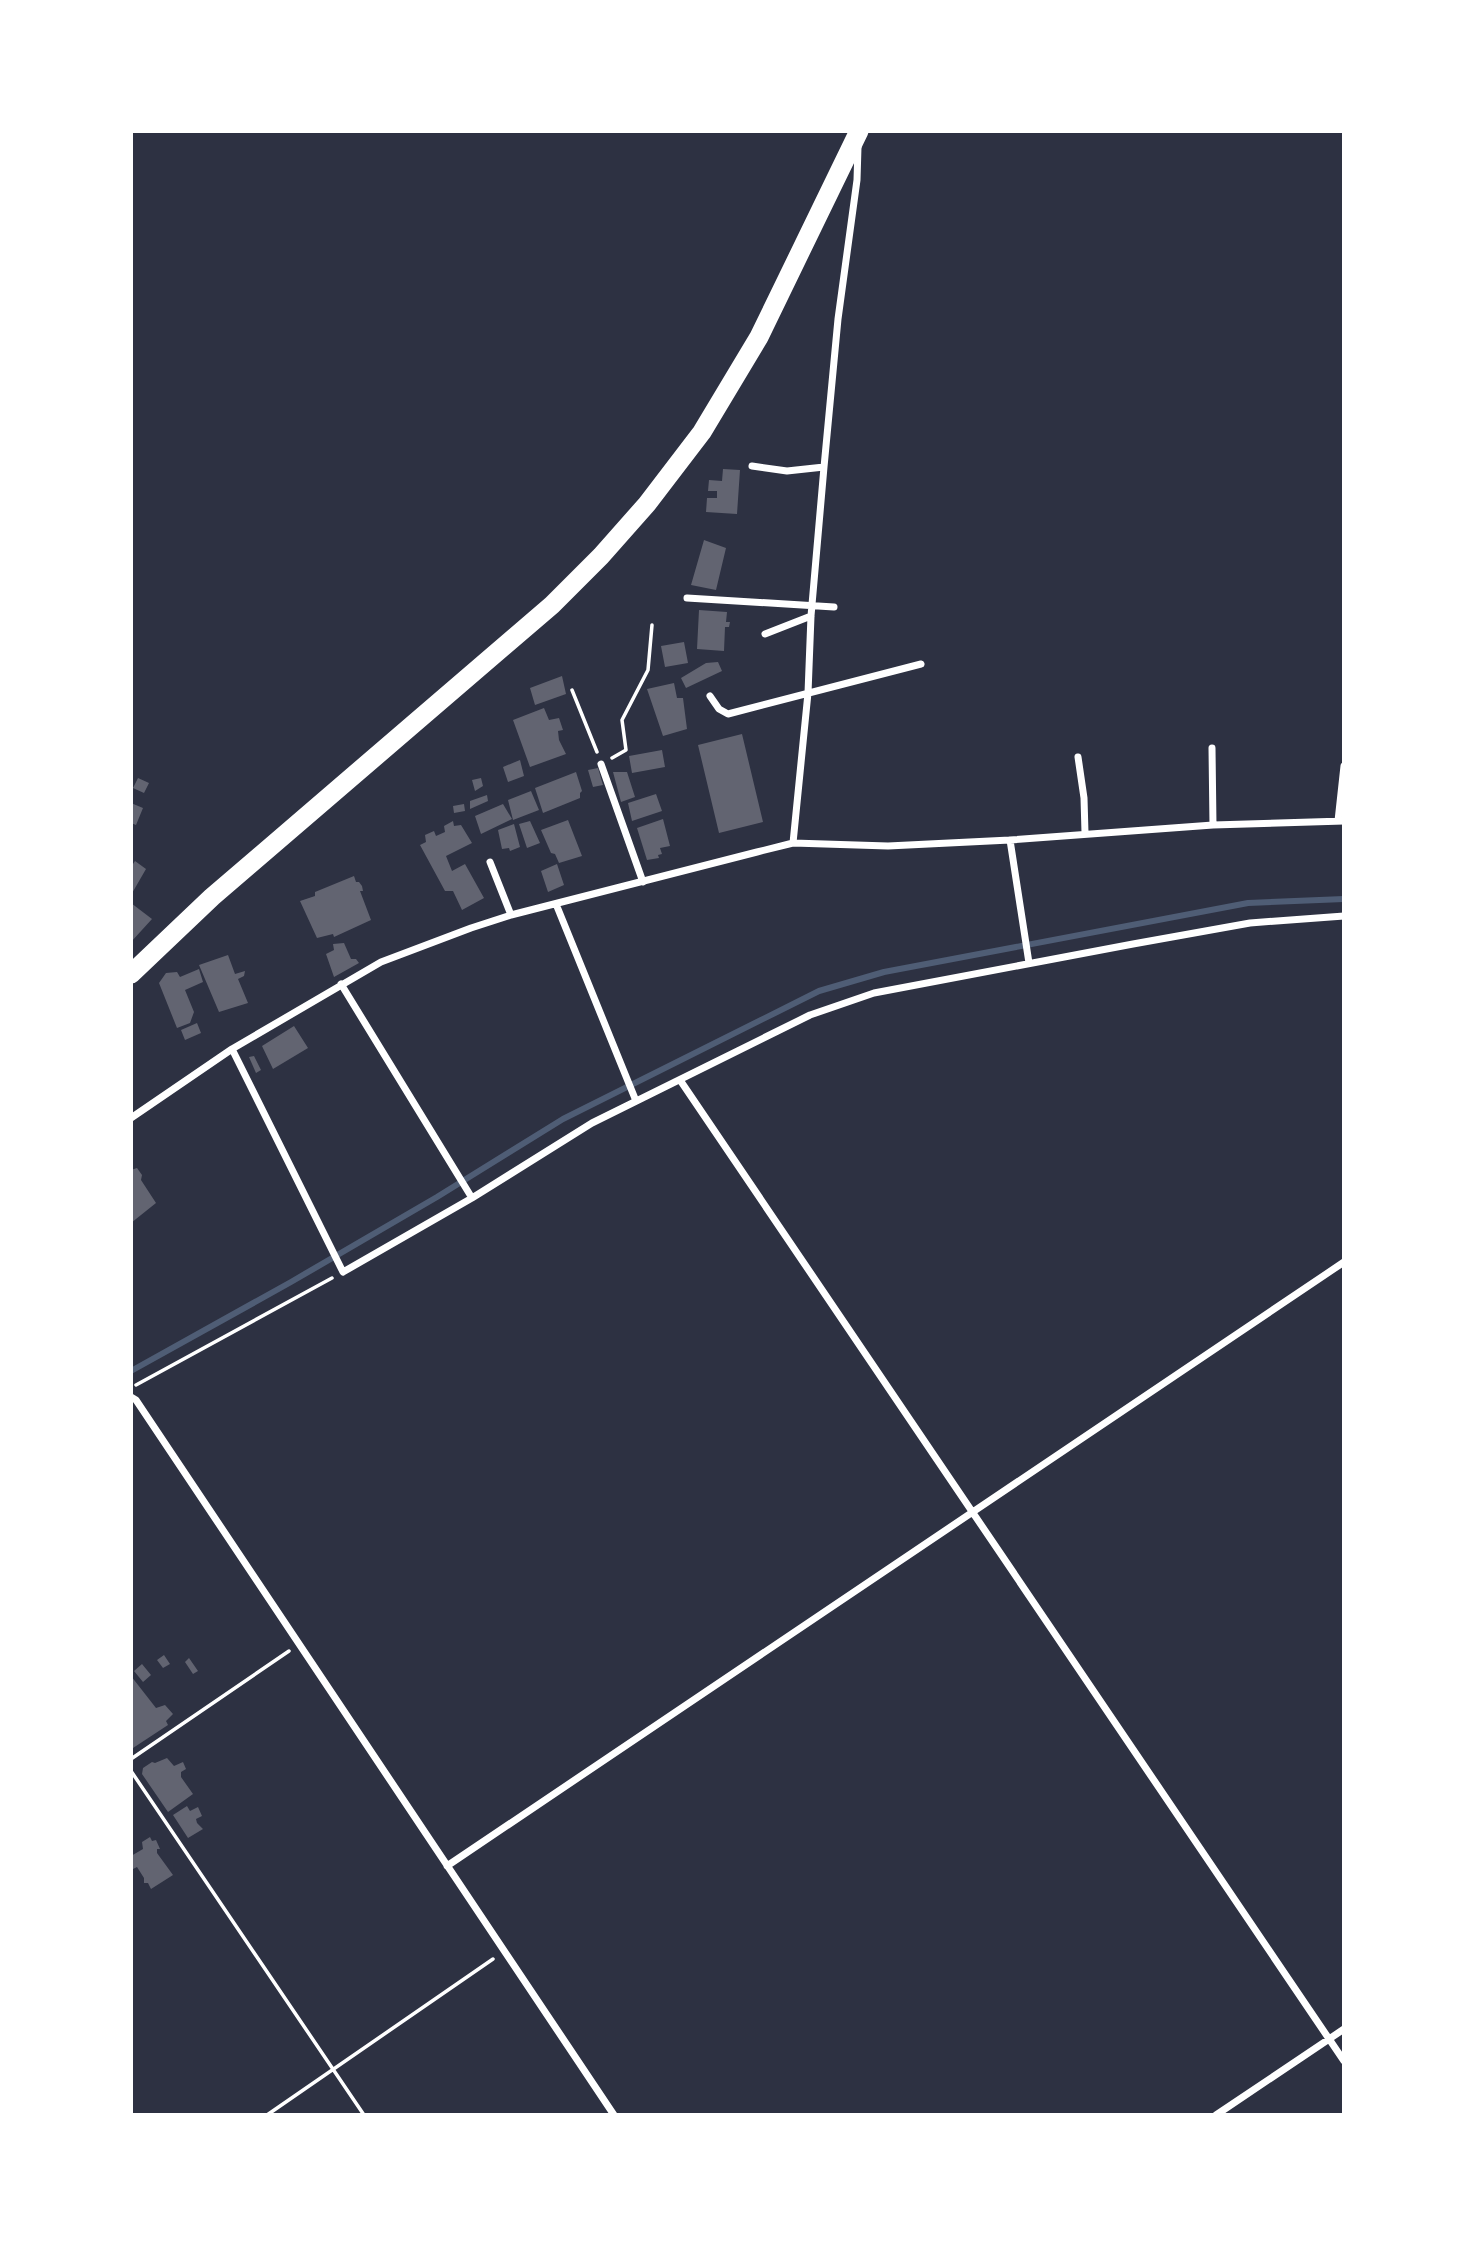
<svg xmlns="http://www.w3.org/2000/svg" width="1475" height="2246" viewBox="0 0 1475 2246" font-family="'Work Sans',sans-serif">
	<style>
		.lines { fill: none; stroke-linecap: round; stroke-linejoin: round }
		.stream { stroke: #4f5d75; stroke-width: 6 }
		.building { fill: #626471 }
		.path { stroke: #fff; stroke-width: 3.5 }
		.minor { stroke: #fff; stroke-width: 7 }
		.trunk { stroke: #fff; stroke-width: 19 }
	</style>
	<rect width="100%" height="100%" fill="#2d3142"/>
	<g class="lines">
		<!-- stream -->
		<path class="stream" d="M131,1371L291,1282L437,1197L563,1119L819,991L884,972L1248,903L1344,899"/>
	</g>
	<!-- building -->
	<path class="building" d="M723,469L740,470L737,514L706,512L707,498H717V491H708L709,480L722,481Z
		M704,540L726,548L716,590L691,585Z
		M699,610L727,612L726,622H730L729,627H725L724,651L697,649Z
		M684,642L688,663L665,667L661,646Z
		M718,662L722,671L686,688L681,678L706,663Z
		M562,676L566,694L535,705L530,688Z
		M674,683L677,698H683L687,729L663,736L647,689Z
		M544,708L549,720L559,718L563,730L558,731L559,740L566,754L530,767L513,720Z
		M742,734L763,822L719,833L698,745Z
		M662,750L665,767L632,773L629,756Z
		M520,760L524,776L508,782L503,767Z
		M598,768L603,785L593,787L588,770Z
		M576,772L582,791L580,793V798L543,813L535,788Z
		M613,772H627L635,797L621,802Z
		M138,778L149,783L144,793L133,788Z
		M481,778L483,786L475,791L472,780Z
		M531,791L539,810L513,820L508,800Z
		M656,794L662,811L632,821L628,803Z
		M487,795L488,801L470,809V801Z
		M131,803L143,808L136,825L131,823Z
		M464,804L465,811L454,813L453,806Z
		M503,804L512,819L481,834L475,816Z
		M663,819L670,846L660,848L662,854L658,855L659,858L647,860L637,828Z
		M568,820L582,856L559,863L555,854L551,853L541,830Z
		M453,821L454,826L461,825L472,843L446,856L452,871L465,864L484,898L462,910L453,891H445L420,845L426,842L425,835L434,831L436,836L445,832L444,826Z
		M530,821L540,843L527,848L519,824Z
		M514,824L520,847L510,851L509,848L502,849L498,830Z
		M135,861L146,869L131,895V867Z
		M557,864L564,885L548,892L541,871Z
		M354,876L356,882H359L362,886L363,891H360L371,920L334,937L333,934L317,938L300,901L315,896V892Z
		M131,903L152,919L131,942Z
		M344,943L351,959H356L359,963L334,977L326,954L334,950L333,944Z
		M228,955L235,974L245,971L244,976L238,979L248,1003L219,1012L199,965Z
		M199,969L203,982L185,990L194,1012L190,1023L177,1028L159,983L166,973L177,972L180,977Z
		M197,1023L201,1033L185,1040L181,1030Z
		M294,1026L308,1048L273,1069L262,1046Z
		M254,1056L261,1070L256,1073L249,1057Z
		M137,1168L142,1175L141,1180L156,1203L131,1223V1170Z
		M164,1655L170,1664L163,1668L157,1660Z
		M189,1658L198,1671L193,1674L185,1662Z
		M142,1664L151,1675L143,1682L134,1671Z
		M131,1676L156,1708L165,1705L173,1714L166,1721L168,1725L133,1748Z
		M167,1758L174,1766L183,1762L186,1769L181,1772V1777L193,1794L168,1812L142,1774L143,1768L152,1762L155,1763Z
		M187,1806L190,1811L198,1807L202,1816L196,1819L197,1823L203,1829L188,1838L173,1815Z
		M150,1837L152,1841L156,1840L160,1849H157V1853L173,1875L151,1889L148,1883H144V1878L137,1867L131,1870V1856L143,1849L142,1842Z"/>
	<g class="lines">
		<!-- path -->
		<path class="path" d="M572,690L597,752
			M612,758L626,750L622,720L648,670L652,625
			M136,1385L332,1278
			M131,1759L289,1651
			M131,1771L364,2115
			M267,2115L493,1959"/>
		<!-- minor -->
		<path class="minor" d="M752,466L787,471L824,467
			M687,598L834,607
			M765,634L811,616
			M710,696L719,709L728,714L921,664
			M1212,748L1213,825
			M1078,757L1084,798L1085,833
			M601,764L643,882
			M1338,821L1344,766
			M1010,840L1029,963
			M793,843L808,693L811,616L824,467L838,319L857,180L858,147
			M490,862L511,915
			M556,904L636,1101
			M341,984L472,1198
			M232,1049L343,1272L472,1198L592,1123L810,1015L874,993L1133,944L1250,923L1344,916
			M680,1080L1344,2061
			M131,1118L232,1049L381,962L471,928L511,915L757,852L793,843L888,846L1010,840L1213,825L1344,821
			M131,1397L136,1400L614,2115
			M447,1866L1344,1262
			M1216,2115L1344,2029"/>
		<!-- trunk -->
		<path class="trunk" d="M131,974L212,897L552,605L601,556L647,504L702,432L759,337L859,131"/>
	</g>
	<!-- border -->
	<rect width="1475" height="2246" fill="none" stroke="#ffffff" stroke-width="266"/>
</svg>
